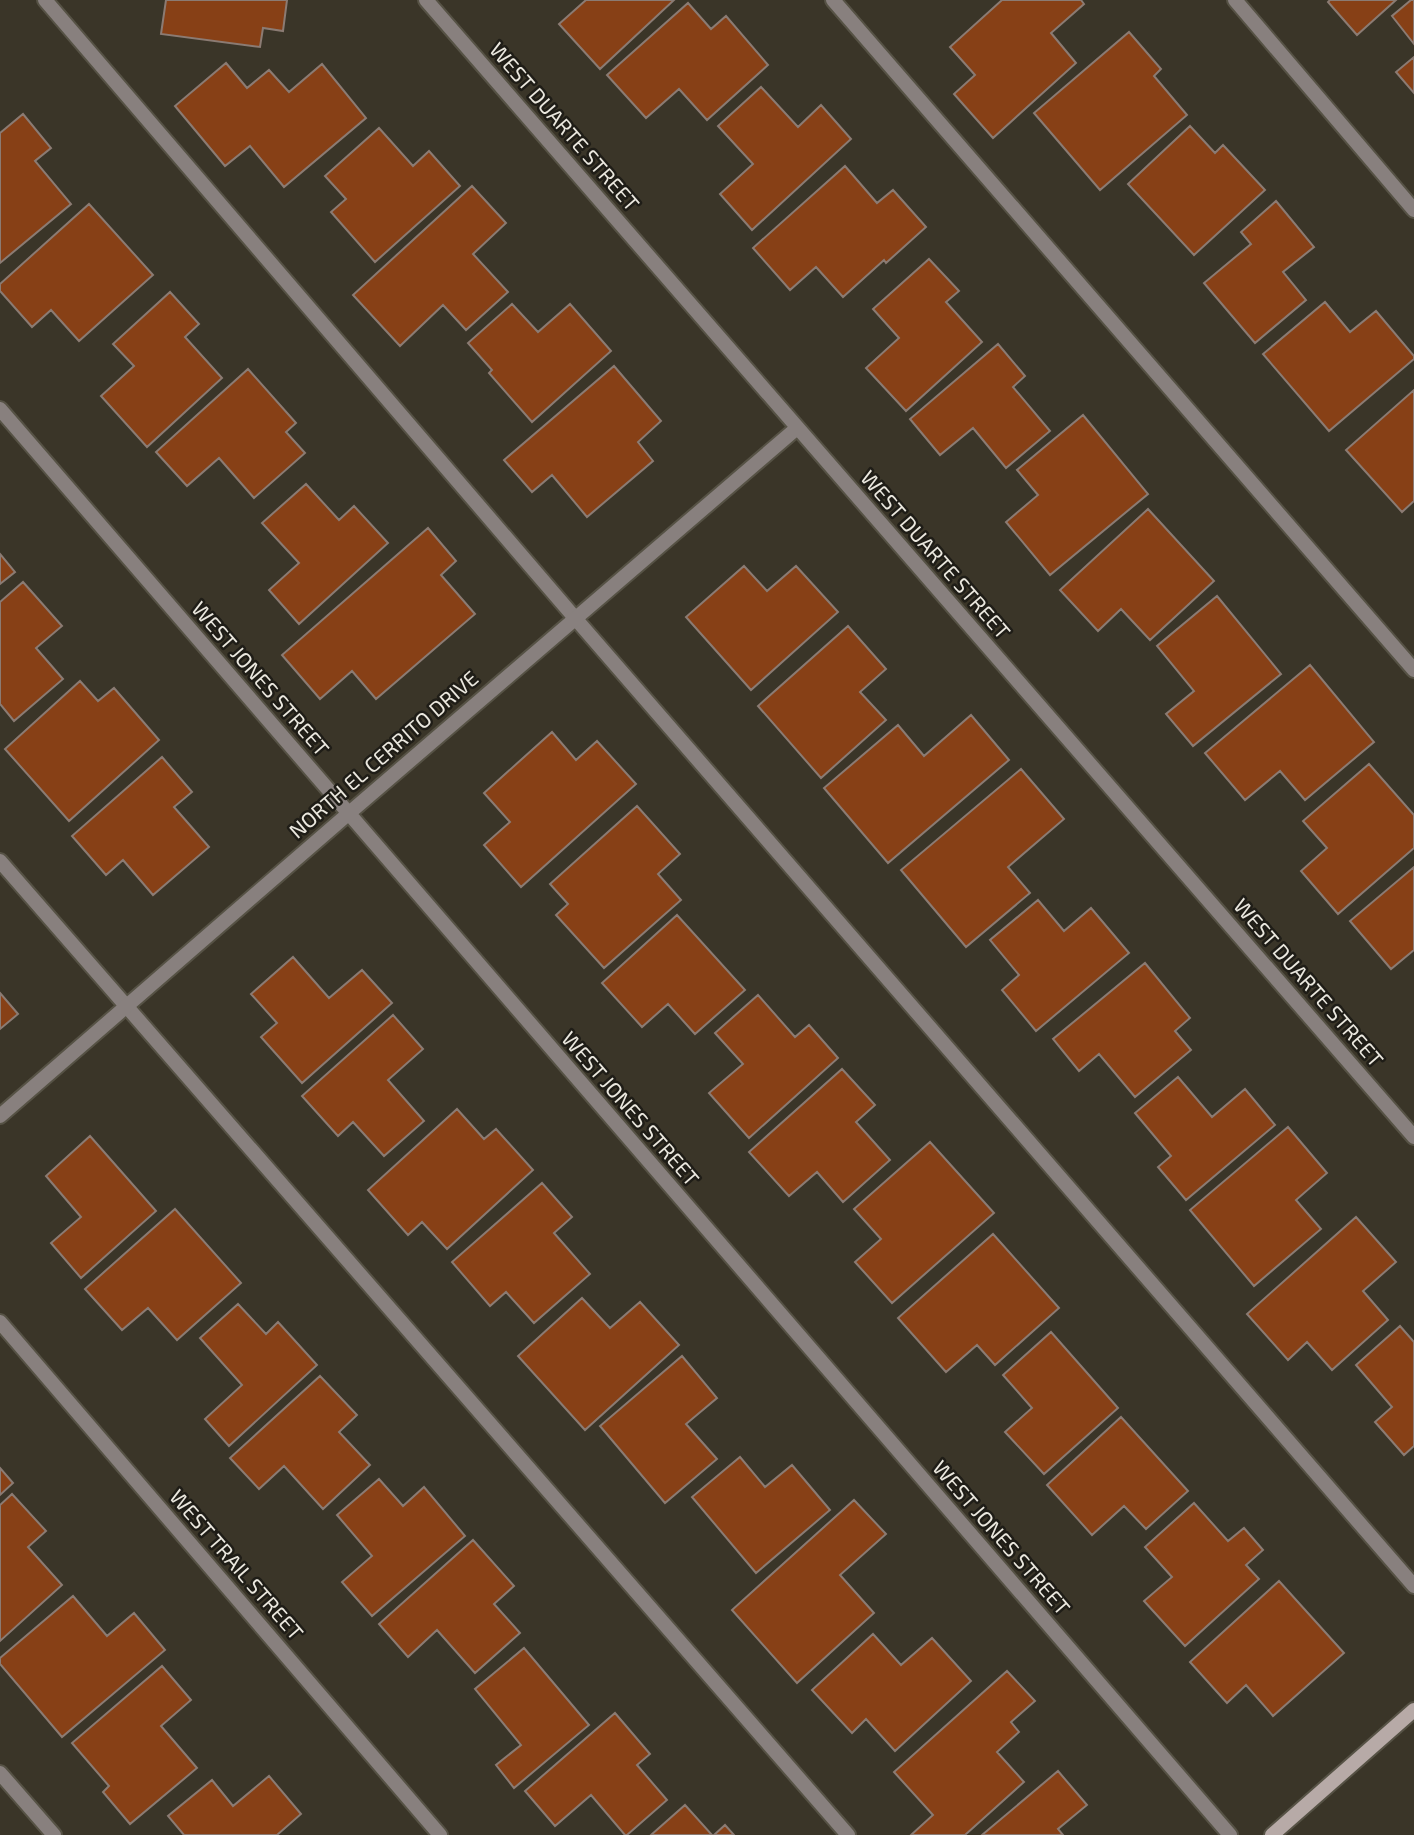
<svg xmlns="http://www.w3.org/2000/svg" width="1414" height="1835" viewBox="0 0 1414 1835" font-family="'Exo 2',sans-serif">
	<style>
		.building { fill: #874016; stroke: #8b7b73; stroke-width: 2 }
		.lines { fill: none; stroke-linecap: round; stroke-linejoin: round }
		.lane-casing { stroke: #565245; stroke-width: 18 }
		.street-casing { stroke: #565245; stroke-width: 18 }
		.secondary-casing { stroke: #565245; stroke-width: 18 }
		.lane { stroke: #88807e; stroke-width: 14 }
		.street { stroke: #88807e; stroke-width: 14 }
		.secondary { stroke: #b7aaa7; stroke-width: 14 }
		.labels { text-anchor: middle; stroke-width: 5; stroke-linejoin: round; paint-order: stroke }
		.street-label { font-size: 21px; fill: #ebe8df; stroke: #1f1d17 }
	</style>
	<rect width="100%" height="100%" fill="#3a3528"/>
	<!-- building -->
	<path class="building" d="M166,0H287L283,31L263,28L260,47L161,34Z
		M586,0H674L600,69L559,24Z
		M1002,0H1081L1084,4L1051,33L1076,63L993,138L954,94L975,75L950,47Z
		M1330,0H1396L1357,35L1328,2Z
		M1411,0H1414V44L1392,16Z
		M688,3L711,29L726,16L768,65L707,120L679,89L646,118L607,75Z
		M1129,32L1161,69L1154,76L1187,115L1100,190L1034,113Z
		M1414,57V93L1396,72Z
		M226,63L247,88L269,70L289,92L322,64L366,118L284,187L250,146L225,166L175,106Z
		M761,87L798,127L821,105L851,139L752,230L720,194L753,164L718,126Z
		M23,114L51,148L35,161L71,204L0,263V133Z
		M1190,126L1215,153L1223,145L1265,190L1194,255L1128,184Z
		M379,128L413,166L429,151L460,186L375,262L331,212L346,199L325,176Z
		M845,166L877,203L893,190L926,227L886,263L884,260L843,297L816,267L790,290L753,248Z
		M472,186L506,223L473,254L508,292L466,330L443,305L400,346L353,295Z
		M1276,201L1314,247L1283,272L1306,300L1255,343L1204,283L1251,244L1241,232Z
		M89,204L153,275L79,341L51,310L32,327L0,291V284Z
		M929,259L959,291L946,302L982,342L906,411L866,368L899,338L873,309Z
		M170,292L199,324L185,337L222,378L147,447L101,396L134,366L113,344Z
		M1325,302L1350,332L1376,311L1414,356V359L1329,431L1263,354Z
		M512,304L538,332L570,304L611,351L532,422L489,373L492,370L468,343Z
		M998,344L1025,376L1013,387L1050,431L1006,468L973,428L940,455L910,419Z
		M614,366L661,421L638,442L653,461L587,517L552,475L532,492L504,460Z
		M248,369L296,423L286,432L305,453L254,498L219,458L187,486L156,452Z
		M1414,390V501L1402,512L1346,450Z
		M1083,415L1148,494L1050,575L1006,522L1038,495L1017,470Z
		M306,484L339,520L354,506L388,543L299,624L269,590L299,563L262,523Z
		M1148,509L1214,581L1150,640L1121,609L1098,631L1060,590Z
		M428,528L456,561L441,575L475,614L376,699L352,671L320,699L282,655Z
		M0,554L15,572L0,584Z
		M744,566L767,591L796,566L838,612L751,690L686,617Z
		M23,582L62,626L36,648L63,679L14,721L0,704V602Z
		M1217,596L1281,674L1193,746L1166,714L1194,691L1157,646Z
		M848,626L886,669L860,692L886,720L821,778L758,706Z
		M1310,665L1374,742L1305,800L1280,771L1245,800L1205,753Z
		M80,681L98,701L114,688L159,740L69,821L5,749Z
		M971,715L1009,760L888,863L824,788L898,725L924,756Z
		M552,732L576,760L597,741L636,784L521,887L484,845L510,822L484,793Z
		M162,757L192,792L174,807L209,847L153,895L123,860L106,875L72,836Z
		M1369,764L1414,815V848L1338,914L1301,871L1327,848L1303,821Z
		M1021,769L1064,819L1008,867L1030,893L966,947L901,870Z
		M637,806L680,854L658,874L681,900L604,968L556,915L568,904L550,884Z
		M1414,867V950L1391,969L1350,921Z
		M1038,900L1064,931L1091,908L1129,953L1036,1031L1002,990L1019,975L990,940Z
		M677,915L745,990L695,1034L668,1004L642,1027L602,983Z
		M293,957L329,998L362,970L392,1003L302,1083L261,1037L277,1023L251,994Z
		M1145,963L1190,1018L1175,1031L1191,1050L1135,1097L1099,1054L1079,1071L1053,1039Z
		M0,993L18,1014L0,1029Z
		M758,995L795,1037L809,1025L838,1058L749,1138L709,1093L743,1064L715,1033Z
		M393,1015L423,1049L388,1080L424,1121L384,1156L353,1122L338,1136L302,1096Z
		M842,1069L875,1105L856,1122L890,1160L843,1202L817,1172L789,1196L749,1152Z
		M1178,1077L1212,1117L1245,1089L1275,1125L1186,1200L1158,1167L1171,1156L1135,1113Z
		M457,1109L484,1139L496,1129L533,1170L447,1249L422,1222L408,1235L368,1190Z
		M1288,1127L1327,1173L1296,1200L1321,1229L1254,1286L1190,1210Z
		M90,1136L156,1211L81,1278L51,1243L81,1217L46,1176Z
		M930,1142L994,1213L892,1303L855,1262L881,1239L854,1209Z
		M542,1183L572,1217L554,1233L590,1274L534,1323L506,1292L490,1306L452,1262Z
		M175,1209L241,1283L177,1340L148,1308L122,1330L85,1289Z
		M1356,1217L1396,1262L1363,1291L1388,1320L1332,1370L1307,1342L1288,1360L1247,1314Z
		M993,1234L1059,1308L995,1365L977,1345L946,1372L898,1318Z
		M582,1298L610,1328L640,1302L679,1345L585,1430L518,1356Z
		M238,1304L266,1334L278,1322L317,1365L229,1446L205,1419L242,1385L200,1338Z
		M1400,1326L1414,1342V1446L1404,1455L1375,1422L1392,1407L1356,1365Z
		M1051,1332L1118,1408L1044,1474L1005,1432L1032,1408L1003,1375Z
		M682,1356L717,1398L686,1424L717,1459L665,1503L600,1426Z
		M320,1376L357,1415L339,1432L370,1465L323,1509L284,1466L259,1489L230,1458Z
		M1121,1417L1188,1491L1146,1529L1124,1506L1092,1535L1047,1485Z
		M740,1457L765,1487L792,1465L830,1510L756,1573L692,1497Z
		M0,1468L13,1483L0,1495Z
		M379,1479L403,1506L424,1487L465,1536L372,1616L342,1582L372,1556L337,1515Z
		M12,1494L46,1531L28,1547L62,1585L0,1641V1505Z
		M854,1500L886,1534L840,1575L874,1613L797,1683L732,1610Z
		M1194,1503L1228,1541L1244,1528L1263,1550L1246,1565L1259,1579L1185,1646L1144,1601L1172,1577L1145,1547Z
		M473,1540L514,1586L494,1604L520,1633L475,1673L437,1630L408,1657L379,1624Z
		M1279,1581L1344,1653L1273,1716L1246,1685L1227,1703L1190,1662Z
		M73,1596L107,1636L134,1613L165,1650L62,1737L0,1664V1658Z
		M873,1634L901,1665L932,1638L971,1681L895,1751L866,1719L852,1733L812,1690Z
		M524,1648L589,1725L514,1788L496,1765L521,1745L475,1689Z
		M162,1666L191,1700L161,1726L197,1768L130,1824L103,1792L109,1786L72,1743Z
		M1007,1671L1035,1701L1011,1722L1019,1732L997,1752L1024,1782L965,1835H911L933,1815L894,1772Z
		M615,1713L650,1754L637,1765L667,1800L627,1835H625L591,1795L555,1826L525,1791Z
		M1058,1771L1087,1805L1058,1829L1063,1835H982Z
		M269,1776L301,1814L277,1835H184L168,1816L212,1780L233,1806Z
		M685,1805L712,1835H651Z
		M725,1825L734,1835H714Z"/>
	<g class="lines">
		<!-- lane casing -->
		<g class="lane-casing">
			<path id="lane" d="M45,0L575,618L1414,1586
				M833,0L1414,670
				M0,861L848,1835
				M0,1773L54,1835"/>
		</g>
		<!-- street casing -->
		<g class="street-casing">
			<path id="street" d="M426,0L1414,1137
				M1235,0L1414,210
				M0,409L1230,1835
				M0,1116L348,814L797,428
				M0,1322L440,1835"/>
		</g>
		<!-- secondary casing -->
		<g class="secondary-casing">
			<path id="secondary" d="M1272,1835L1414,1710"/>
		</g>
		<!-- lane -->
		<use href="#lane" class="lane"/>
		<!-- street -->
		<use href="#street" class="street"/>
		<!-- secondary -->
		<use href="#secondary" class="secondary"/>
	</g>
	<g class="labels">
		<!-- street labels -->
		<g class="street-label">
			<text transform="translate(564 127) rotate(49)" y="7">WEST DUARTE STREET</text>
			<text transform="translate(935 555) rotate(49)" y="7">WEST DUARTE STREET</text>
			<text transform="translate(260 679) rotate(49)" y="7">WEST JONES STREET</text>
			<text transform="translate(384 755) rotate(-41)" y="7">NORTH EL CERRITO DRIVE</text>
			<text transform="translate(1308 983) rotate(49)" y="7">WEST DUARTE STREET</text>
			<text transform="translate(630 1109) rotate(49)" y="7">WEST JONES STREET</text>
			<text transform="translate(1001 1538) rotate(49)" y="7">WEST JONES STREET</text>
			<text transform="translate(236 1565) rotate(49)" y="7">WEST TRAIL STREET</text>
		</g>
	</g>
</svg>
